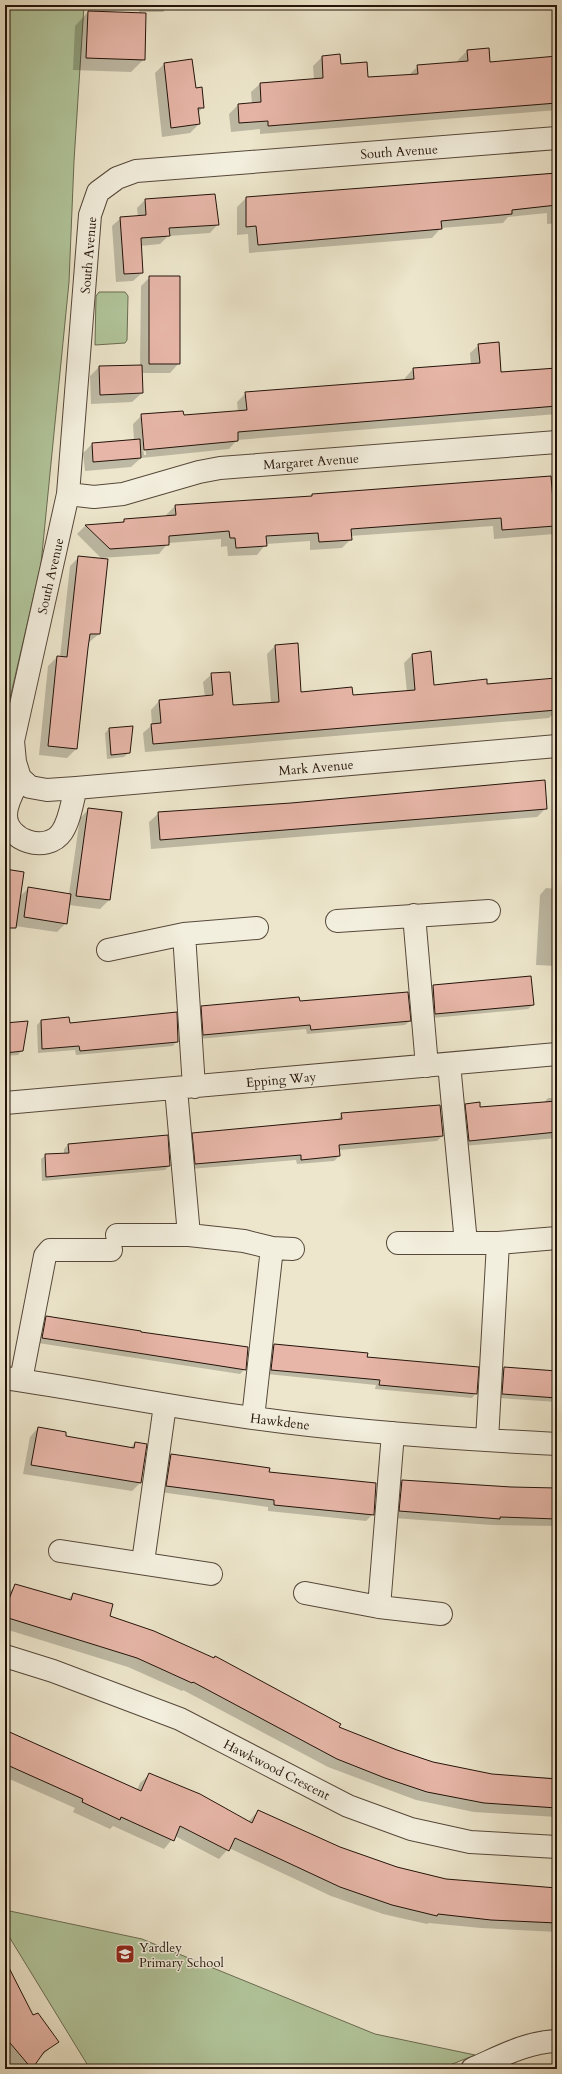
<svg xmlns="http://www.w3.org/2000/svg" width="562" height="2074" viewBox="0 0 562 2074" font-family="Cardo,serif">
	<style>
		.green { fill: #b2c69c; stroke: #6a6c53 }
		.shadow { fill: #0003; fill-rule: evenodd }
		.building { fill: #e7b6a8; stroke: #23130a }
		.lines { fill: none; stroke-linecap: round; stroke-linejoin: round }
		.minor-casing { stroke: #56483a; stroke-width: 24 }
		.minor { stroke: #f3efde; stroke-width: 22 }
		.labels { text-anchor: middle; stroke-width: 3; stroke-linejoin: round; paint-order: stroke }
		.street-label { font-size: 13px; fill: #23130a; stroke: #f3efde }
		.poi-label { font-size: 13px; fill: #23130a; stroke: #f3efde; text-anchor: start }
	</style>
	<rect width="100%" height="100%" fill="#ede6cc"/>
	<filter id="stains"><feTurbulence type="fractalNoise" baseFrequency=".005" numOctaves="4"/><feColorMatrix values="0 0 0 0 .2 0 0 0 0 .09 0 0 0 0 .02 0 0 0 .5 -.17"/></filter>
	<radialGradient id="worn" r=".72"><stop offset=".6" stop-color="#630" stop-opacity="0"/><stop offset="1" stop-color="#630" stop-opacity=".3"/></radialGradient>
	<!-- green -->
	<path class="green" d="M5,5H84L74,161L69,282L41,564L5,720Z
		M99,292H125L128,296L127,340L125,343L95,345L96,296Z
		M5,1910L142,1939L375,2034L475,2055L440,2069H90L5,1930Z"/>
	<!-- shadow -->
	<path class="shadow" d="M139,5H170L163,12H139Z
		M88,12L144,59L131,72L73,70L75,26Z
		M488,49L489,63L557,57V110L260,134V129L231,132L229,114L238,105L252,104L251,92L260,84L314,79L313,66L322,57L367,78L409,75L418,66L458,63V60L467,51Z
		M164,64L195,90L203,107L198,113L199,124L190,133L162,137L155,73Z
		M557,173V223L547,224V213L508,217L503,223L441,228L432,238L249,253L248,234L237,235V207L246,198Z
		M145,200L218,224L210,233L168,236L160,244L140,246L142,273L133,281L116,282L112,226L121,218L138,217L137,208Z
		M150,277L179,363L170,373H141L142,393L132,402L91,404L90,376L99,367L140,366L141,286Z
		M479,345L500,373L557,369V414L237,440L229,449L141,458L131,467L85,471L83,453L92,444L134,440L133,424L142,415L183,416L238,411L237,402L246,393L405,381V378L413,369L471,365L470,353ZM141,421H143L146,455H144Z
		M557,476V561H555L554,534L494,539L493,526L350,536L351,539L342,548L310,550V541L266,544L257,555L228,556L227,546L221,547V539L168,543L159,554L101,558L77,534L85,526L121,523L124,520L167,517L166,515L175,506L310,497L312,495Z
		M79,557L99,634L88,643L76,749L67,758L39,755L48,666L57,657H60L70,566Z
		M275,646L300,693L352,697L407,692L404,663L412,655L433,686L486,685L557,688V715H552L549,718L145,752L143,733L152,725L151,710L159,701L205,697L203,682L212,674L232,706L271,703L267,654Z
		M109,729L129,752L124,757L107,759L105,733Z
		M546,808L537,817L151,849L149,822L159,813Z
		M89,809L109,900L100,909L69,905L66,923L57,932L15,926L5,910V871L19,897L29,888L69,894L80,818Z
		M546,888L557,889V966L536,965L540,895Z
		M531,977L533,1005L528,1009L432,1018L429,990L433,986Z
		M299,1003L410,1021L405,1025L307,1034L306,1029L199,1039L197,1011L202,1007Z
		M41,1021L69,1024L177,1041L173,1046L76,1055L75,1050L38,1053L37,1025Z
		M5,1024L22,1050L18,1055L5,1056Z
		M548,1098H557V1138L463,1146L459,1111L466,1105L479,1108L544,1103Z
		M342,1114L442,1136L437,1141L339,1150V1156L334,1161L297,1164L296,1160L190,1169L188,1139L193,1134L337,1121Z
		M5,1136H10L5,1168Z
		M68,1145L169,1166L165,1170L42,1181L41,1159L46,1155L64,1154V1149Z
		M46,1317L140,1333L245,1369L240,1374L38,1343L42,1322Z
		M274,1345L366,1358L476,1393L472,1398L375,1389L376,1385L267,1374L270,1349Z
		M504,1369L557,1372V1402L498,1398L500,1373Z
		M38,1428L65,1437L130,1448L135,1443L140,1483L132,1491L23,1474L30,1437Z
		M171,1455L268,1473L373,1514L366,1521L268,1511V1507L160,1492L165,1462Z
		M402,1481L557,1489V1526L492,1525L393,1518L395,1488Z
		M16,1585L67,1600L73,1594L108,1616L338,1727L432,1763L492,1775L557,1778V1817L474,1812L416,1800L328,1767L183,1690L182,1691L128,1667L5,1629V1597Z
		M5,1731L137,1790L140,1783L150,1774L248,1822L258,1811L340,1848L396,1868L445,1880L557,1889V1932L481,1928L429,1923L427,1924L383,1914L331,1896L229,1848L219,1859L175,1836L164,1849L113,1826L110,1829L73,1812L75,1808L5,1777Z
		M5,1963L33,2017L57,2042L38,2059L31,2069H7L5,2066Z"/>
	<!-- building -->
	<path class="building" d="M88,11L146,13L145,60L86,58Z
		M489,48L490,62L557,56V103L268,126V121L239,123L238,104L261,102L260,83L323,78L322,56L340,54L341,64L367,62L368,77L418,74L417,65L468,61L467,50Z
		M192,59L196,88L202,87L204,108H198L200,124L171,128L164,63Z
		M557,173V205L512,210V214L441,221L442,229L258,245L256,226L246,227V197Z
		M215,194L219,225L169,228L170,236L141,238L143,273L124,274L120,217L146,215L145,199Z
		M149,276H180V364H149Z
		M499,342L501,372L557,368V406L238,432V441L144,450L141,414L183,411L184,415L247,410L245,392L414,379L413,368L480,363L478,344Z
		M142,365L143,393L100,395L99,366Z
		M140,439L141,458L93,462L92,443Z
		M551,476L555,526L502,530L501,518L351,529L352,540L319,542L318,533L266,536L267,546L236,548L235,538H230L229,531L169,536V545L110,549L85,525L124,522V519L176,515L175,505L312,496V494Z
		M78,556L108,559L100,634H90L88,648L77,749L48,746L57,656L67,657Z
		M298,643L301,692L352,687L353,695L415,690L412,654L431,651L434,685L487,679V684L556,678L557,710L153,744L151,724L161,723L159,700L213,695L211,673L230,672L233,705L279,702L275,645Z
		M133,726L130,753L111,755L109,728Z
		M545,780L547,809L160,840L158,812L291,803Z
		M88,808L122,812L110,900L76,896Z
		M5,869L24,872L16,928H5Z
		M28,887L71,894L67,924L24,917Z
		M531,976L534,1005L435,1014L433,985Z
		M408,992L411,1021L311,1030L310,1025L203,1035L201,1006L299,997L300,1001Z
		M177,1012L178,1042L80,1051L79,1046L42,1049L41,1020L69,1017L70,1023Z
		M28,1021L23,1051L5,1053V1023Z
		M557,1101V1132L469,1141L465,1104L480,1102V1107Z
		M440,1105L443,1136L339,1145L340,1156L301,1160V1155L195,1164L192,1133L342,1119L341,1113Z
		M168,1135L170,1166L46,1177L45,1154L69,1153L68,1144Z
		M46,1316L141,1331V1332L248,1347L246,1370L42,1338Z
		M274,1344L368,1353L367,1357L479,1367L477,1394L379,1385L380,1380L271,1370Z
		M504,1367L557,1371V1398L502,1394Z
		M38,1427L66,1432V1436L134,1448L135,1442L147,1444L141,1483L31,1465Z
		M171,1454L270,1468L269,1472L376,1483L374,1515L274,1505V1500L166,1486Z
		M402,1480L511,1487L557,1488V1519L500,1517V1519L399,1511Z
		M15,1584L71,1600L73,1593L113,1604L110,1616L154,1631L214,1658L215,1656L341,1724L339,1727L397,1750L433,1762L492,1774L557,1779V1808L484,1803L427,1792L385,1778L337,1759L193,1682L192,1683L137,1658L5,1617V1609Z
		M5,1730L141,1791L149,1773L200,1794L252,1823L258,1810L340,1847L397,1867L446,1879L557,1888V1923L491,1920L438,1914L437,1916L392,1905L340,1887L235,1838L229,1851L180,1826L174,1841L121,1817L120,1820L82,1802L83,1799L5,1764Z
		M5,1960L33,2015L38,2013L59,2042L44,2052L32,2069L5,2037Z"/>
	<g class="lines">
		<!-- minor casing -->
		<g class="minor-casing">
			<path id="minor" d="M68,494L94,497L123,494L199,472L220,468L557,442
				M20,778L15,762L13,741L68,494L90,215L98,192L117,178L136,171L557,138
				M20,778L30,787L47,790L76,788L557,746
				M20,778C14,790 6,802 6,815C6,841 47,854 62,832C70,820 72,802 76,788
				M414,915L427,1066
				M337,921L489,911
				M184,934L194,1087
				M108,950L184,934L257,928
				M449,1064L466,1243
				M176,1089L189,1235
				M5,1103L557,1054
				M117,1235H189L244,1241L272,1248L293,1249
				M398,1243H498L557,1238
				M5,1378C88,1390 170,1407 253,1418C353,1432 455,1439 557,1444
				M21,1380L45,1256L50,1250H111
				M253,1418L272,1248
				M487,1440L498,1243
				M60,1551L211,1574
				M143,1562L165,1405
				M305,1593L379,1607L441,1614
				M379,1607L393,1433
				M5,1656L53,1671L180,1719L348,1806L411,1829L470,1842L557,1847
				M472,2069C500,2057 526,2042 557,2041"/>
		</g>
		<!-- minor -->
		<use href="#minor" class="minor"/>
	</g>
	<!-- icons -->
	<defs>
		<g id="school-square" transform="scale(1)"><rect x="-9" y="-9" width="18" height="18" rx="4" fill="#8f2418" stroke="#f3efde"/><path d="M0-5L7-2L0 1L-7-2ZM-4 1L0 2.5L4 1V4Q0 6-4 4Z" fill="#fff"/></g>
	</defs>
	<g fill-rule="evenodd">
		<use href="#school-square" x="125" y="1954"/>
	</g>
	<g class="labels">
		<!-- street labels -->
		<g class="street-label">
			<text transform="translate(399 151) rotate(-4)" y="5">South Avenue</text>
			<text transform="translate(88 255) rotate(-85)" y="5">South Avenue</text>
			<text transform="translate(311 461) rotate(-4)" y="5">Margaret Avenue</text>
			<text transform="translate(50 576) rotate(-77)" y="5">South Avenue</text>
			<text transform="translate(316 767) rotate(-5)" y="5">Mark Avenue</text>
			<text transform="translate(281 1079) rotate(-5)" y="5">Epping Way</text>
			<text transform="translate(280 1421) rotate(7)" y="5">Hawkdene</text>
			<text transform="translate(277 1769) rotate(27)" y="5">Hawkwood Crescent</text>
		</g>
		<!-- poi labels -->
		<g class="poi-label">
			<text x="139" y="1952">Yardley<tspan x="139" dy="15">Primary School</tspan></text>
		</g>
	</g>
	<!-- margin -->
	<rect width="562" height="2074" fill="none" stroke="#ede6cc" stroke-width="20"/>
	<rect x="6" y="6" width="550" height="2062" fill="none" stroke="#23130a" stroke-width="2"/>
	<rect x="10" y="10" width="542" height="2054" fill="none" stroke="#23130a"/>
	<rect width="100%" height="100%" filter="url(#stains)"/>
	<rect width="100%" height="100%" fill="url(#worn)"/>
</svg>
